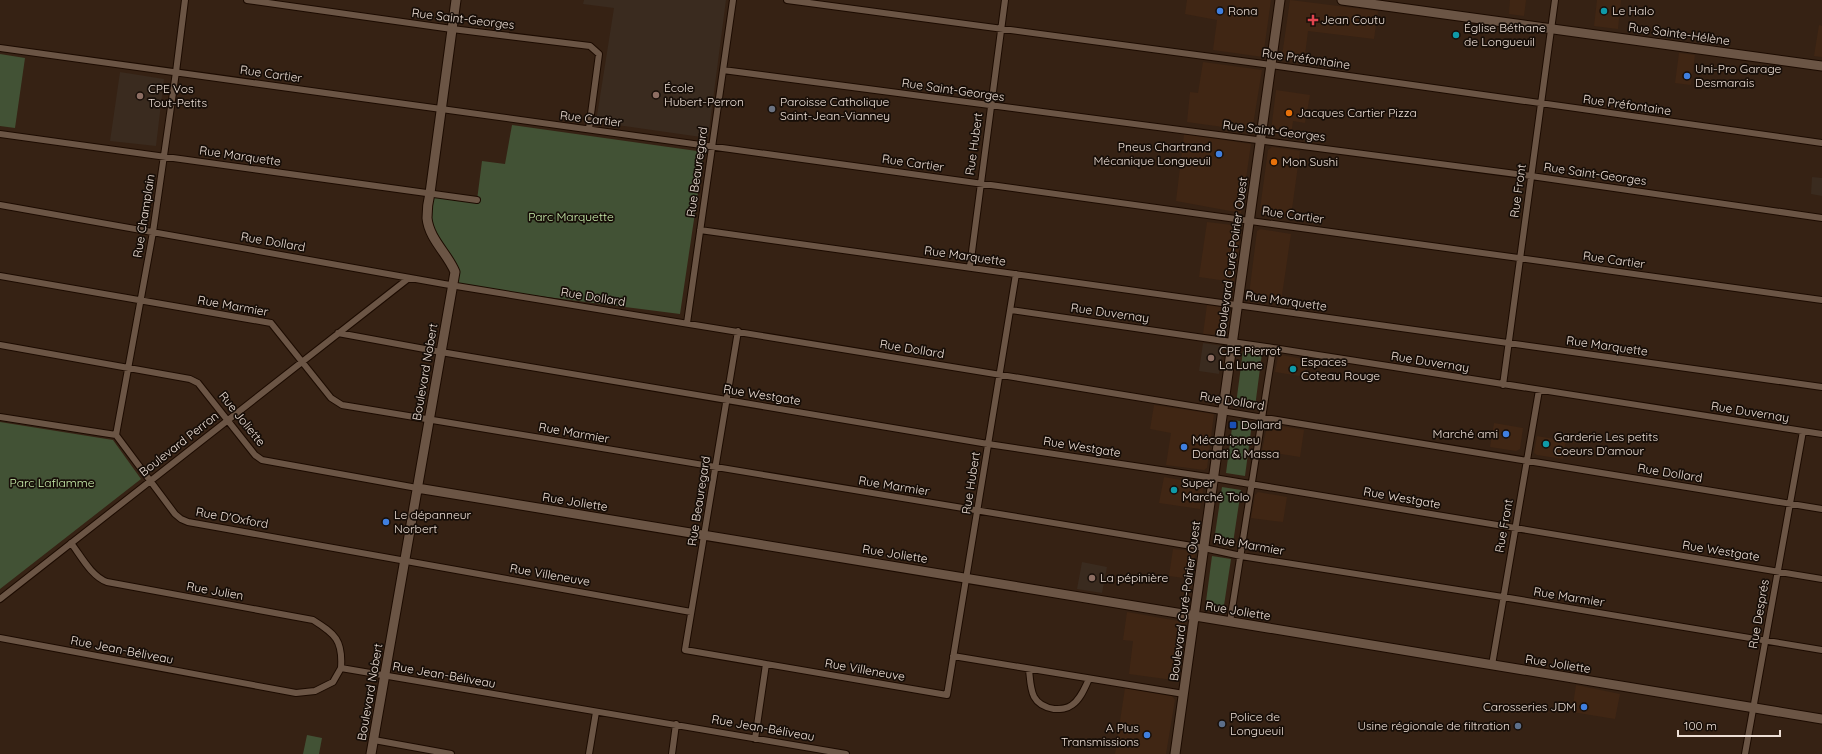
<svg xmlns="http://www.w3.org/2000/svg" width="1822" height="754" viewBox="0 0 1822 754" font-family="Quicksand,sans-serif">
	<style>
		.built { fill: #402614 }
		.education { fill: #3a2b1f }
		.green { fill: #425235 }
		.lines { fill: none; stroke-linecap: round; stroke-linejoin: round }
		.street-casing { stroke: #1c0b01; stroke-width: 8 }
		.secondary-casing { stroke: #1c0b01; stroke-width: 11 }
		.street { stroke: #6b5545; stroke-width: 6 }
		.secondary { stroke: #6b5545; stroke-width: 9 }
		.shop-dot { fill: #3f7fe0; stroke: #170e08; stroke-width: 1.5 }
		.culture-dot { fill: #0f9aa8; stroke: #170e08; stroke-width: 1.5 }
		.health-dot { fill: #e0444e; stroke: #170e08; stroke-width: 1.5 }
		.education-dot { fill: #8d6e63; stroke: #170e08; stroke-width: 1.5 }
		.worship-dot { fill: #6b7280; stroke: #170e08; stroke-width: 1.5 }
		.food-dot { fill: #e8710a; stroke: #170e08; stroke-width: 1.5 }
		.transit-dot { fill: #1a4fb4; stroke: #170e08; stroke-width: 1.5 }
		.service-dot { fill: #5c6f8a; stroke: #170e08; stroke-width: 1.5 }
		.labels { text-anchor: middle; stroke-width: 3.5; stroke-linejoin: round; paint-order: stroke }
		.poi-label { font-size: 12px; fill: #eddfd6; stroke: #170e08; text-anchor: start }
		.street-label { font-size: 12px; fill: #eddfd6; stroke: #170e08 }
		.park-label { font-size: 12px; fill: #cbf0ad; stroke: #170e08 }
	</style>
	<rect width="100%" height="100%" fill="#362214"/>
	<!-- built -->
	<path class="built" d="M1187,0H1271L1263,57L1213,50L1217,20L1185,14Z
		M1290,0L1378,11L1374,39L1308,31L1304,63L1283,59L1282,56Z
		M1510,0H1526L1524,16L1509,14Z
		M1597,0H1621L1618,29L1594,26Z
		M1819,25L1822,26V57L1814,56Z
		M1679,53L1695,55L1691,85L1675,83Z
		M1203,62L1262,70L1252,131L1187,122L1190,92L1198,93Z
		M1276,90L1310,95L1305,123L1293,121L1291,136L1272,134L1271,131Z
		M1184,134L1251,144L1241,213L1176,201Z
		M1272,147L1300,151L1291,216L1262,213L1260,209L1268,150Z
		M1207,222L1241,226L1234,282L1199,277Z
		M1260,229L1291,234L1281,302L1251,298L1249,295L1257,231Z
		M1207,305L1227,308L1226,334L1221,335L1203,334Z
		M1281,355L1308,360L1305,377L1275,372L1278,357Z
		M1154,405L1214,414L1207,468L1204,470L1166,465L1171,433L1150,429Z
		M1494,423L1523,428L1520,449L1516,451L1490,447Z
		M1270,424L1304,430L1300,457L1262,451L1267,426Z
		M1537,436L1566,441L1563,459L1537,455L1534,453Z
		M1164,477L1204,484L1200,509L1159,503Z
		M1258,492L1287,497L1283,522L1251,518L1255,495Z
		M1173,549L1193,551L1195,555L1192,579L1169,576Z
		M1127,612L1184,622L1177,678L1173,680L1129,674L1133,641L1123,640Z
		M1576,685L1620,694L1615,719L1572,712Z
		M1125,688L1172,696L1175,700L1166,754H1115Z"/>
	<!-- education -->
	<path class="education" d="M584,0H726L708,138L596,122L614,8L583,4Z
		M120,72L164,79L156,146L110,141Z
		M1812,177L1822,178V196L1811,194Z
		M1203,343L1223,346L1219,374L1199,371Z
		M1082,562L1107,567L1102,593L1077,589Z"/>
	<!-- green -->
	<path class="green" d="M0,54L25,58L15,128L0,126Z
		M512,125L704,152L680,314L453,285L456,268C440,242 426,224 430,193L477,200L482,161L505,164Z
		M1243,351L1262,353L1255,407L1236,404Z
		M1233,420L1252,423L1245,476L1226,473Z
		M0,422L113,440L141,479L0,589Z
		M1222,487L1241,490L1233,543L1214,541Z
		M1212,556L1231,559L1223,612L1205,609Z
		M307,735L322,738L319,754H303Z"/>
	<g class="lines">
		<!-- street casing -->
		<g class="street-casing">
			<path id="street" d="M247,0L452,29L590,46L599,54L589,129
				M787,0L1271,65L1822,143
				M0,48L1822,300
				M723,70L1531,176L1822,218
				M0,134L477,200
				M0,205L444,284L1822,509
				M700,230L1822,387
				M970,267L1005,0
				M0,276L271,323L331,398L342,405L1204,548L1241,556L1509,598L1822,650
				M1011,310L1273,348L1822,434
				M687,323L733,0
				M738,331L685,650L947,695L1016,274
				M338,333L441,352L988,444L1214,478L1822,579
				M0,345L190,379L198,383L255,455L262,460L417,488
				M1503,385L1555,0
				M0,417L116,435L175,514L181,519L188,522L691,612
				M116,435L153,232L176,72L185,0
				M71,543C81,556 91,576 107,582L313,620C335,634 343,640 341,668
				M0,599L409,278
				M1230,622L1273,348
				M0,638L296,693L315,691L333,682L341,668L846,754
				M953,656L1184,694
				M1492,665L1539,390
				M1029,669C1031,689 1030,705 1054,709C1061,709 1067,709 1072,705C1081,699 1085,687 1089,679
				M755,739L766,664
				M374,740L451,754
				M589,754L596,712
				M672,754L676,724
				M1745,754L1803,431"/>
		</g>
		<!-- secondary casing -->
		<g class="secondary-casing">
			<path id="secondary" d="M1342,0L1822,66
				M417,488L1822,719
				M371,754L455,272C448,254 429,239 427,218C427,210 428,201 430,193L456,0
				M1175,754L1280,0"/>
		</g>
		<!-- street -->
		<use href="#street" class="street"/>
		<!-- secondary -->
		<use href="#secondary" class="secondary"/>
	</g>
	<!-- markers -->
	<g class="shop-dot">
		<circle cx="1220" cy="11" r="4"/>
		<circle cx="1687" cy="76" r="4"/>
		<circle cx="1219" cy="154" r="4"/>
		<circle cx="1506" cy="434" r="4"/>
		<circle cx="1184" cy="447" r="4"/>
		<circle cx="386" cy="522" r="4"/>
		<circle cx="1584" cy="707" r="4"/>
		<circle cx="1147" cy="735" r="4"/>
	</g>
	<g class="culture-dot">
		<circle cx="1604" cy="11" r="4"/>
		<circle cx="1456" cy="35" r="4"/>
		<circle cx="1293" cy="369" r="4"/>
		<circle cx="1546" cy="444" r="4"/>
		<circle cx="1174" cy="490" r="4"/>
	</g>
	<path class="health-dot" d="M1311 14h4v4h4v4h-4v4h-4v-4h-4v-4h4z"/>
	<g class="education-dot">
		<circle cx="656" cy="95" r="4"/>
		<circle cx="140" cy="96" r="4"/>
		<circle cx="1211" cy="358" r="4"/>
		<circle cx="1092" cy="578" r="4"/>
	</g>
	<circle class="worship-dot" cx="772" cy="109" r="4"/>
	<g class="food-dot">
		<circle cx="1289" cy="113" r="4"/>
		<circle cx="1274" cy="162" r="4"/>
	</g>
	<rect class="transit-dot" x="1229" y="421" width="8" height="8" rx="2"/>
	<g class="service-dot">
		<circle cx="1222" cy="724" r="4"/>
		<circle cx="1518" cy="726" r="4"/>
	</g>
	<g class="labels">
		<!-- poi labels -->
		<g class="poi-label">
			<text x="1228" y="15">Rona</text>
			<text x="1612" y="15">Le Halo</text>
			<text x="1321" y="24">Jean Coutu</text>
			<text x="1464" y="32">Église Béthane<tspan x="1464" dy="14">de Longueuil</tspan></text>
			<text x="1695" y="73">Uni-Pro Garage<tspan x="1695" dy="14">Desmarais</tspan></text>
			<text x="664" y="92">École<tspan x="664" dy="14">Hubert-Perron</tspan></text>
			<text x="148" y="93">CPE Vos<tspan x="148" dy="14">Tout-Petits</tspan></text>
			<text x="780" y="106">Paroisse Catholique<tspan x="780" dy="14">Saint-Jean-Vianney</tspan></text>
			<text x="1297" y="117">Jacques Cartier Pizza</text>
			<text x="1211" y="151" text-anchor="end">Pneus Chartrand<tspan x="1211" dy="14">Mécanique Longueuil</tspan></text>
			<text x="1282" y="166">Mon Sushi</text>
			<text x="1219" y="355">CPE Pierrot<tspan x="1219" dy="14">La Lune</tspan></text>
			<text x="1301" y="366">Espaces<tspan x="1301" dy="14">Coteau Rouge</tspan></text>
			<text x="1241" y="429">Dollard</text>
			<text x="1498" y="438" text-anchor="end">Marché ami</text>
			<text x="1554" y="441">Garderie Les petits<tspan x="1554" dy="14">Coeurs D'amour</tspan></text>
			<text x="1192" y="444">Mécanipneu<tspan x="1192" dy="14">Donati &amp; Massa</tspan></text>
			<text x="1182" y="487">Super<tspan x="1182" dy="14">Marché Tolo</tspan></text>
			<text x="394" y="519">Le dépanneur<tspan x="394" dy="14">Norbert</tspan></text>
			<text x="1100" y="582">La pépinière</text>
			<text x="1576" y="711" text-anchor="end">Carosseries JDM</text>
			<text x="1230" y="721">Police de<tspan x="1230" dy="14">Longueuil</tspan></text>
			<text x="1510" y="730" text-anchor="end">Usine régionale de filtration</text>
			<text x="1139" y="732" text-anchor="end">A Plus<tspan x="1139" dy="14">Transmissions</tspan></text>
		</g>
		<!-- street labels -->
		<g class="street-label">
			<text transform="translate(463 19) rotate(7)" y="4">Rue Saint-Georges</text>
			<text transform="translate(1679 34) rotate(8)" y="4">Rue Sainte-Hélène</text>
			<text transform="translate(1306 59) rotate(8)" y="4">Rue Préfontaine</text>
			<text transform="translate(271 74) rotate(8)" y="4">Rue Cartier</text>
			<text transform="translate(953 90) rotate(8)" y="4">Rue Saint-Georges</text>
			<text transform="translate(1627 105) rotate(8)" y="4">Rue Préfontaine</text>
			<text transform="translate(591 119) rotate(7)" y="4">Rue Cartier</text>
			<text transform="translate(1274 131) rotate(7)" y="4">Rue Saint-Georges</text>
			<text transform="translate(974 144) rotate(-82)" y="4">Rue Hubert</text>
			<text transform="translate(240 156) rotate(8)" y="4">Rue Marquette</text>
			<text transform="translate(913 163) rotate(8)" y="4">Rue Cartier</text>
			<text transform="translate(697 172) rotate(-82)" y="4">Rue Beauregard</text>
			<text transform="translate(1595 174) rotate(8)" y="4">Rue Saint-Georges</text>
			<text transform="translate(1518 191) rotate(-82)" y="4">Rue Front</text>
			<text transform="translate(1293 215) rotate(8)" y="4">Rue Cartier</text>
			<text transform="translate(144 216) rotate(-81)" y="4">Rue Champlain</text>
			<text transform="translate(273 242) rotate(10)" y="4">Rue Dollard</text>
			<text transform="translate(965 256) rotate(8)" y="4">Rue Marquette</text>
			<text transform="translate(1232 257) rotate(-82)" y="4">Boulevard Curé-Poirier Ouest</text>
			<text transform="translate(1614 260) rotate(8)" y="4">Rue Cartier</text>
			<text transform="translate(593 297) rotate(9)" y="4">Rue Dollard</text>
			<text transform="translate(1286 301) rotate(8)" y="4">Rue Marquette</text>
			<text transform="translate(233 306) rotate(10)" y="4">Rue Marmier</text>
			<text transform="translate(1110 313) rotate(8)" y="4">Rue Duvernay</text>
			<text transform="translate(1607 346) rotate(8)" y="4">Rue Marquette</text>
			<text transform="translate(912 349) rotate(9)" y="4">Rue Dollard</text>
			<text transform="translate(1430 362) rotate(9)" y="4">Rue Duvernay</text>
			<text transform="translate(425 372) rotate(-80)" y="4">Boulevard Nobert</text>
			<text transform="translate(762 395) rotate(9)" y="4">Rue Westgate</text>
			<text transform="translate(1232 401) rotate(9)" y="4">Rue Dollard</text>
			<text transform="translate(1750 412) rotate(9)" y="4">Rue Duvernay</text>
			<text transform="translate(242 419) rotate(51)" y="4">Rue Joliette</text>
			<text transform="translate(574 433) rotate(10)" y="4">Rue Marmier</text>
			<text transform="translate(179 444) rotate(-38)" y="4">Boulevard Perron</text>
			<text transform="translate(1082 447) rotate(9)" y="4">Rue Westgate</text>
			<text transform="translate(1670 473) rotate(9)" y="4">Rue Dollard</text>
			<text transform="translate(971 483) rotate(-81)" y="4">Rue Hubert</text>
			<text transform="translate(894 486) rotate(9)" y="4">Rue Marmier</text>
			<text transform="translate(1402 498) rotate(10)" y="4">Rue Westgate</text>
			<text transform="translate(699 501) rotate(-81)" y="4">Rue Beauregard</text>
			<text transform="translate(575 502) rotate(9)" y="4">Rue Joliette</text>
			<text transform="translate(232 518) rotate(10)" y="4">Rue D'Oxford</text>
			<text transform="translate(1504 526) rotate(-80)" y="4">Rue Front</text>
			<text transform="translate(1249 545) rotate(10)" y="4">Rue Marmier</text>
			<text transform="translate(1721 551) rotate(9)" y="4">Rue Westgate</text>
			<text transform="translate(895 554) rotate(9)" y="4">Rue Joliette</text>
			<text transform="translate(550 575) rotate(10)" y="4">Rue Villeneuve</text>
			<text transform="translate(215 591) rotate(10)" y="4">Rue Julien</text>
			<text transform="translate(1569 597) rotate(9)" y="4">Rue Marmier</text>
			<text transform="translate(1185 601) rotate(-82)" y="4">Boulevard Curé-Poirier Ouest</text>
			<text transform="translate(1238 611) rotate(9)" y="4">Rue Joliette</text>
			<text transform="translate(1759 614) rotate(-80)" y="4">Rue Després</text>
			<text transform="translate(122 650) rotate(11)" y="4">Rue Jean-Béliveau</text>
			<text transform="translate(1558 664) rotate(9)" y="4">Rue Joliette</text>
			<text transform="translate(865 670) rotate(10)" y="4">Rue Villeneuve</text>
			<text transform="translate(444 675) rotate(10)" y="4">Rue Jean-Béliveau</text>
			<text transform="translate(370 692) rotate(-80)" y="4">Boulevard Nobert</text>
			<text transform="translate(763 728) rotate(10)" y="4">Rue Jean-Béliveau</text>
		</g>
		<!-- park labels -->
		<g class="park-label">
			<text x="571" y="221">Parc Marquette</text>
			<text x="52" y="487">Parc Laflamme</text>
		</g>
	</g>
	<!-- scale -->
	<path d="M1678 730v6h102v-6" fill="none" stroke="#eddfd6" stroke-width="2"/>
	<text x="1684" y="730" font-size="12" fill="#eddfd6" stroke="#170e08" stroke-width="3" paint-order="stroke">100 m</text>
</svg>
